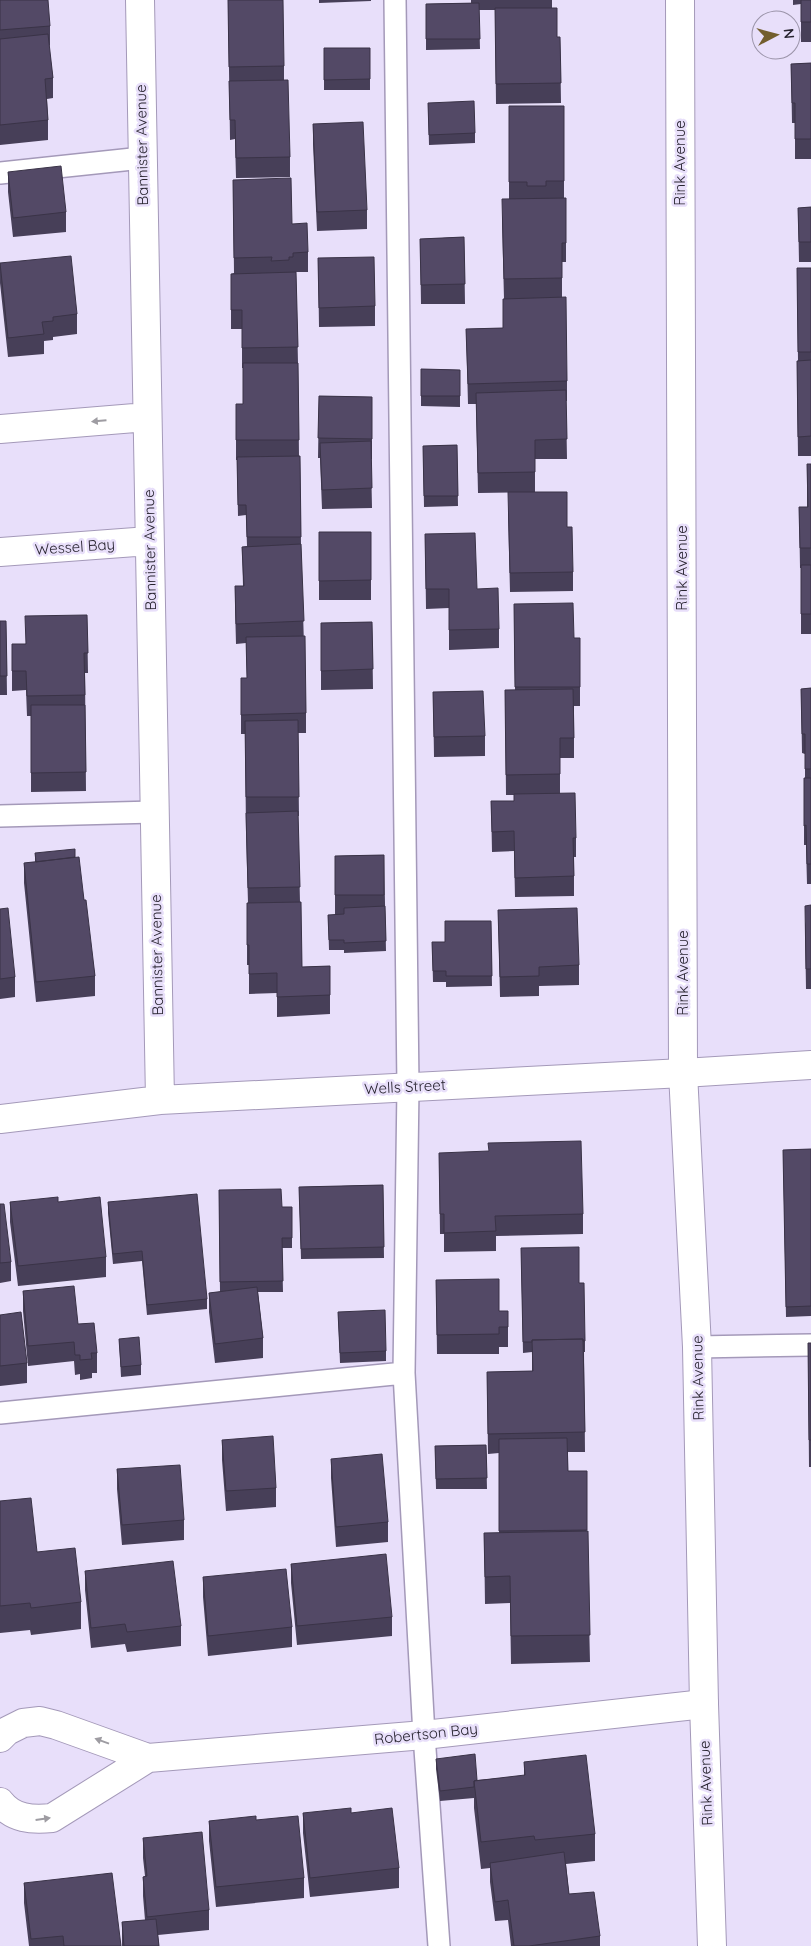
<svg xmlns="http://www.w3.org/2000/svg" width="811" height="1946" viewBox="0 0 811 1946" font-family="Quicksand,sans-serif">
	<style>
		.lines { fill: none; stroke-linecap: round; stroke-linejoin: round }
		.lane-casing { stroke: #a499b9; stroke-width: 24 }
		.street-casing { stroke: #a499b9; stroke-width: 30 }
		.secondary-casing { stroke: #a499b9; stroke-width: 30 }
		.lane { stroke: #fff; stroke-width: 21 }
		.street { stroke: #fff; stroke-width: 28 }
		.secondary { stroke: #fff; stroke-width: 28 }
		.wall { fill: #473f58 }
		.building { fill: #534966; stroke: #3a3347 }
		.oneway { fill: #9e9ca2 }
		.labels { text-anchor: middle; stroke-width: 5; stroke-linejoin: round; paint-order: stroke }
		.street-label { font-size: 15px; fill: #282430; stroke: #e8dffa }
	</style>
	<rect width="100%" height="100%" fill="#e8dffa"/>
	<g class="lines">
		<!-- lane casing -->
		<g class="lane-casing">
			<path id="lane" d="M395,0L408,1087L404,1373L424,1735L439,1946
				M0,173L142,158
				M0,816L154,812
				M697,1347L811,1345
				M0,1413L404,1373"/>
		</g>
		<!-- street casing -->
		<g class="street-casing">
			<path id="street" d="M140,0L160,1100
				M0,429L147,417
				M0,552L149,541
				M0,1119L160,1100L683,1073L811,1065
				M0,1738L7,1731L23,1723L40,1721L56,1725L148,1758L424,1735L704,1704
				M0,1802C13,1819 32,1820 52,1818L148,1758"/>
		</g>
		<!-- secondary casing -->
		<g class="secondary-casing">
			<path id="secondary" d="M680,0L683,1073L697,1347L704,1704L712,1946"/>
		</g>
		<!-- lane -->
		<use href="#lane" class="lane"/>
		<!-- street -->
		<use href="#street" class="street"/>
		<!-- secondary -->
		<use href="#secondary" class="secondary"/>
	</g>
	<!-- wall -->
	<path class="wall" d="M0,0L50,26V45L49,46L53,78V98L47,99L48,120V140L0,145Z
		M228,0L284,66V80L290,157V177L236,178L235,139L230,140Z
		M319,0H371V1L319,3Z
		M471,0H552V8L557,37H560L561,103L496,104L495,10H479L480,49L426,50V4L471,3Z
		M793,0H811V42H801V4L793,5Z
		M324,48H370V90H324Z
		M811,63V159H795V123H792L791,64Z
		M428,103L475,133V143L429,145Z
		M509,106H564V198H566V262H562V297L567,381V401H566L567,459H535V492L478,493L476,404H468L466,329L503,328V299L541,298L504,299L502,219L509,199Z
		M313,124L367,210V229L317,231L313,144Z
		M8,172L66,212V232L13,237L8,192Z
		M233,180L292,224L308,252V272H296L298,363L299,456H300L301,544L306,713V733H298L299,816H298L300,902L302,967L330,966V1014L277,1017V993L249,994V965H247V903H248L246,832L245,734H241V698L247,678L246,643L236,644L235,606V586H243L242,547L247,546L246,515L238,516L237,460H236V404H243V368H242V329H231V274L234,273Z
		M811,207V262H799L798,208Z
		M464,237L465,304H421L420,239Z
		M318,258L375,306V326L319,327Z
		M0,263L77,314V334L53,337V340L44,341V354L8,357L0,283Z
		M797,268H811V456H798L797,380V361H798Z
		M421,369L460,370V407L421,406Z
		M319,396L372,397V459H371L372,508L322,509L320,458H318Z
		M457,445L458,506L424,507L423,446Z
		M807,464H811V634H801V568H800L799,507H807Z
		M508,512L567,527L573,572V591L510,592Z
		M319,532H371V600H319Z
		M425,534L499,629V648L449,650V608L426,609Z
		M514,604L574,638H580V706H574V758H560V793L576,838V857H574V896L515,897L514,851L492,852L491,801H514V795H506L505,690H515Z
		M87,615L88,673H85L86,791L31,792V716H27L26,690L12,691V644H25Z
		M0,621H6L7,695H0Z
		M372,622L373,689L321,690V623Z
		M811,688V884H807L806,845H804V778H805V754L802,753L801,689Z
		M433,692L485,736V756L434,757Z
		M35,853L75,857L84,900L95,976V996L36,1002L24,883V863L35,862Z
		M384,855L386,951L344,953V950H329L328,915H335V856Z
		M811,905V989H806L805,925Z
		M0,909L15,977V997L0,999Z
		M498,910L579,965V985L539,986V996L500,997Z
		M491,921L492,986L446,987V982H433L432,942H445Z
		M811,1149V1316L786,1317L783,1150Z
		M439,1153L583,1214V1234L496,1236V1251L444,1252V1234H440Z
		M383,1185L384,1258L301,1259L299,1187Z
		M219,1190L282,1207H292V1248H282L283,1292H258L263,1338V1358L215,1363L209,1312V1293L220,1292Z
		M10,1202H58L106,1257V1277L18,1286L10,1222Z
		M108,1202L207,1299V1309L147,1315L142,1261L113,1264L108,1213Z
		M0,1204L11,1262V1281L0,1283Z
		M521,1248L579,1283L585,1341V1352H584L585,1452H568V1471L587,1531L590,1662L511,1664L510,1603L485,1604L484,1533H499V1453L488,1454L487,1372L532,1371V1352L523,1353Z
		M436,1280L499,1311H508V1347H499V1354H437Z
		M23,1291L78,1324L97,1353V1373H92V1378L80,1380V1374L75,1375L74,1361L28,1366L23,1311Z
		M338,1312L386,1351V1361L340,1363Z
		M0,1315L27,1363V1383L0,1386Z
		M119,1339L141,1365V1375L121,1377Z
		M808,1343H811V1467H809Z
		M222,1440L276,1488V1507L226,1511L222,1460Z
		M486,1445L487,1489H436L435,1446Z
		M331,1459L388,1522V1542L336,1547L331,1478Z
		M117,1469L184,1520V1540L122,1545L117,1489Z
		M0,1501L37,1552L81,1602V1629L31,1635L30,1630L0,1633Z
		M291,1564L392,1617V1636L297,1645L291,1583Z
		M85,1571L181,1626V1646L127,1652L125,1644L91,1648L85,1590Z
		M203,1577L292,1627V1647L208,1656L203,1597Z
		M436,1759L477,1780L524,1776V1762L595,1834V1861L566,1864L569,1894L600,1936V1946H511L508,1920L495,1921L490,1882V1868L481,1869L474,1808V1798L440,1801L436,1769Z
		M303,1813L399,1868V1888L310,1897L303,1833Z
		M256,1820L304,1878V1898L216,1907L209,1841V1821Z
		M143,1838L209,1910V1930L158,1935L159,1946H122V1922L145,1920L143,1896V1877L145,1876L143,1858Z
		M24,1883L121,1946H29L24,1903Z"/>
	<!-- building -->
	<path class="building" d="M0,0H48L50,26L0,30Z
		M228,0H283L284,66L229,67Z
		M801,0H811V22H801Z
		M479,3L480,39H426V4Z
		M495,8H557V37H560L561,83L496,84Z
		M48,34L53,78L45,79L48,120L0,125V39Z
		M324,48H370V79L324,80Z
		M811,63V139H795V103H792L791,64Z
		M288,80L290,157L236,158L235,120H230L229,81Z
		M474,101L475,133L429,135L428,103Z
		M509,106H564V181H546V186H527V182H509Z
		M363,122L367,210L317,212L313,124Z
		M61,166L66,212L13,218L8,172Z
		M291,178L292,224L307,223L308,252L293,253V257H289V260L271,261L272,257L234,258L233,180Z
		M566,198V243H562V278L504,279L502,199Z
		M811,207V242H799L798,208Z
		M464,237L465,284L421,285L420,239Z
		M71,256L77,314L53,317V321L42,322L44,334L8,338L0,263Z
		M374,257L375,306L319,308L318,258Z
		M797,268H811V352H798Z
		M296,272L298,347L242,348V310H231V274Z
		M566,297L567,381L468,384L466,329L503,328V299Z
		M811,360V436L798,437L797,361Z
		M243,363H298L299,440H236V404H243Z
		M421,369L460,370V396H421Z
		M566,390L567,439L535,440V472L478,473L476,393Z
		M319,396L372,397V439L318,438Z
		M371,441L372,488L322,490L320,443Z
		M457,445L458,496H424L423,446Z
		M300,456L301,537H247L246,505H238L237,457Z
		M807,464H811V548H800L799,507H808Z
		M508,492H567V527H572L573,572L510,573Z
		M319,532H371V580L319,581Z
		M475,533L477,589L498,588L499,629L449,630V589H426L425,534Z
		M301,544L304,621L236,624L235,586H244L242,547Z
		M801,565H811V614H801Z
		M573,603L574,638H580V687H515L514,604Z
		M87,615L88,653H84L85,695L27,696L26,671H12V644H26L25,616Z
		M0,621H6L7,676H0Z
		M372,622L373,669L321,671V623Z
		M305,636L306,713L241,715V678H247L246,637Z
		M811,688V769H805V734H802L801,689Z
		M573,689L574,738H560V774L506,775L505,690Z
		M483,691L485,736L434,737L433,692Z
		M31,705H85L86,772L31,773Z
		M298,720L299,797H246L245,721Z
		M804,778H811V864H807L806,825L804,826Z
		M575,793L576,838H573L574,876L515,878L514,831L492,832L491,801H514V794Z
		M298,811L300,887L248,888L246,813Z
		M75,849V857L36,862L35,853Z
		M384,855V895H335V856Z
		M79,857L84,900H86L95,976L36,982L24,863Z
		M301,902L302,967L330,966V995L277,997V973L249,974V945H247V903Z
		M811,905V969H806L805,906Z
		M385,906L386,941L344,943V940H329L328,915L344,914V908Z
		M8,908L15,977L0,979V909Z
		M577,908L579,965L539,967V976L500,977L498,910Z
		M445,921H491L492,976H446V971H433L432,942H445Z
		M581,1141L583,1214L495,1216L496,1231L444,1233V1214H440L439,1153L489,1151L488,1143Z
		M811,1149V1306L786,1307L783,1150Z
		M383,1185L384,1247L301,1249L299,1187Z
		M281,1189L282,1207H292V1238H282L283,1281L220,1282L219,1190Z
		M197,1194L207,1299L147,1305L142,1251L113,1254L108,1202Z
		M58,1197V1202L100,1197L106,1257L18,1266L10,1202Z
		M0,1204H4L11,1262L0,1263Z
		M579,1247V1283H584L585,1341H583V1339L532,1340V1342H523L521,1248Z
		M499,1279V1311H508V1327H499V1334L437,1335L436,1280Z
		M74,1286L78,1324L94,1323L97,1353H91L92,1359L80,1360V1355H75L74,1342L28,1346L23,1291Z
		M257,1287L263,1338L215,1344L209,1293Z
		M385,1310L386,1351L340,1353L338,1312Z
		M21,1312L27,1363L0,1366V1315Z
		M139,1337L141,1365L121,1367L119,1339Z
		M583,1339L585,1432L488,1434L487,1372L533,1371L532,1340Z
		M808,1343H811V1440H809Z
		M273,1436L276,1488L226,1491L222,1440Z
		M567,1438L568,1471H587V1530L499,1531V1439Z
		M486,1445L487,1478L436,1479L435,1446Z
		M382,1454L388,1522L336,1527L331,1459Z
		M180,1465L184,1520L122,1525L117,1469Z
		M31,1498L37,1552L75,1548L81,1602L31,1608L30,1603L0,1606V1501Z
		M588,1531L590,1635L511,1636L510,1576L485,1577L484,1533Z
		M386,1554L392,1617L297,1626L291,1564Z
		M173,1561L181,1626L127,1632L125,1624L91,1628L85,1571Z
		M286,1569L292,1627L208,1636L203,1577Z
		M475,1754L477,1780L474,1781V1787L440,1791L436,1759Z
		M586,1755L595,1834L535,1840L534,1836L481,1842L474,1781L525,1775L524,1762Z
		M351,1808V1813L392,1808L399,1868L310,1878L303,1813Z
		M256,1816V1820L298,1816L304,1878L216,1887L209,1821Z
		M202,1832L209,1910L147,1917L143,1877L147,1876L143,1838Z
		M564,1852L569,1894L594,1892L600,1936L529,1946H514L508,1900L495,1902L490,1863Z
		M112,1873L121,1946H64L63,1936L31,1939L24,1883Z
		M156,1919L159,1946H124L122,1922Z"/>
	<!-- one-way arrows -->
	<defs><path id="oneway-solid" d="M-6-.8H1V-3.2L6.5 0L1 3.2V.8H-6Z" transform="scale(1.25)"/></defs>
	<g class="oneway">
		<use href="#oneway-solid" transform="translate(99 421) rotate(175)"/>
		<use href="#oneway-solid" transform="translate(102 1741) rotate(-160)"/>
		<use href="#oneway-solid" transform="translate(43 1819) rotate(-8)"/>
	</g>
	<g class="labels">
		<!-- street labels -->
		<g class="street-label">
			<text transform="translate(142 145) rotate(-91)" y="5">Bannister Avenue</text>
			<text transform="translate(680 163) rotate(-90)" y="5">Rink Avenue</text>
			<text transform="translate(75 547) rotate(-4)" y="5">Wessel Bay</text>
			<text transform="translate(150 550) rotate(-91)" y="5">Bannister Avenue</text>
			<text transform="translate(682 568) rotate(-90)" y="5">Rink Avenue</text>
			<text transform="translate(157 955) rotate(-91)" y="5">Bannister Avenue</text>
			<text transform="translate(683 973) rotate(-90)" y="5">Rink Avenue</text>
			<text transform="translate(405 1087) rotate(-3)" y="5">Wells Street</text>
			<text transform="translate(698 1378) rotate(-91)" y="5">Rink Avenue</text>
			<text transform="translate(426 1734) rotate(-6)" y="5">Robertson Bay</text>
			<text transform="translate(706 1783) rotate(-92)" y="5">Rink Avenue</text>
		</g>
	</g>
	<!-- north arrow -->
	<g transform="translate(776 35) rotate(84)"><circle r="24" fill="#e8dffa" stroke="#9b94a9"/>
	<path d="M0-4L9 19L0 12L-9 19Z" fill="#735e2d"/>
	<text y="-8" font-size="14" font-weight="bold" text-anchor="middle" fill="#282430">N</text>
	</g>
</svg>
